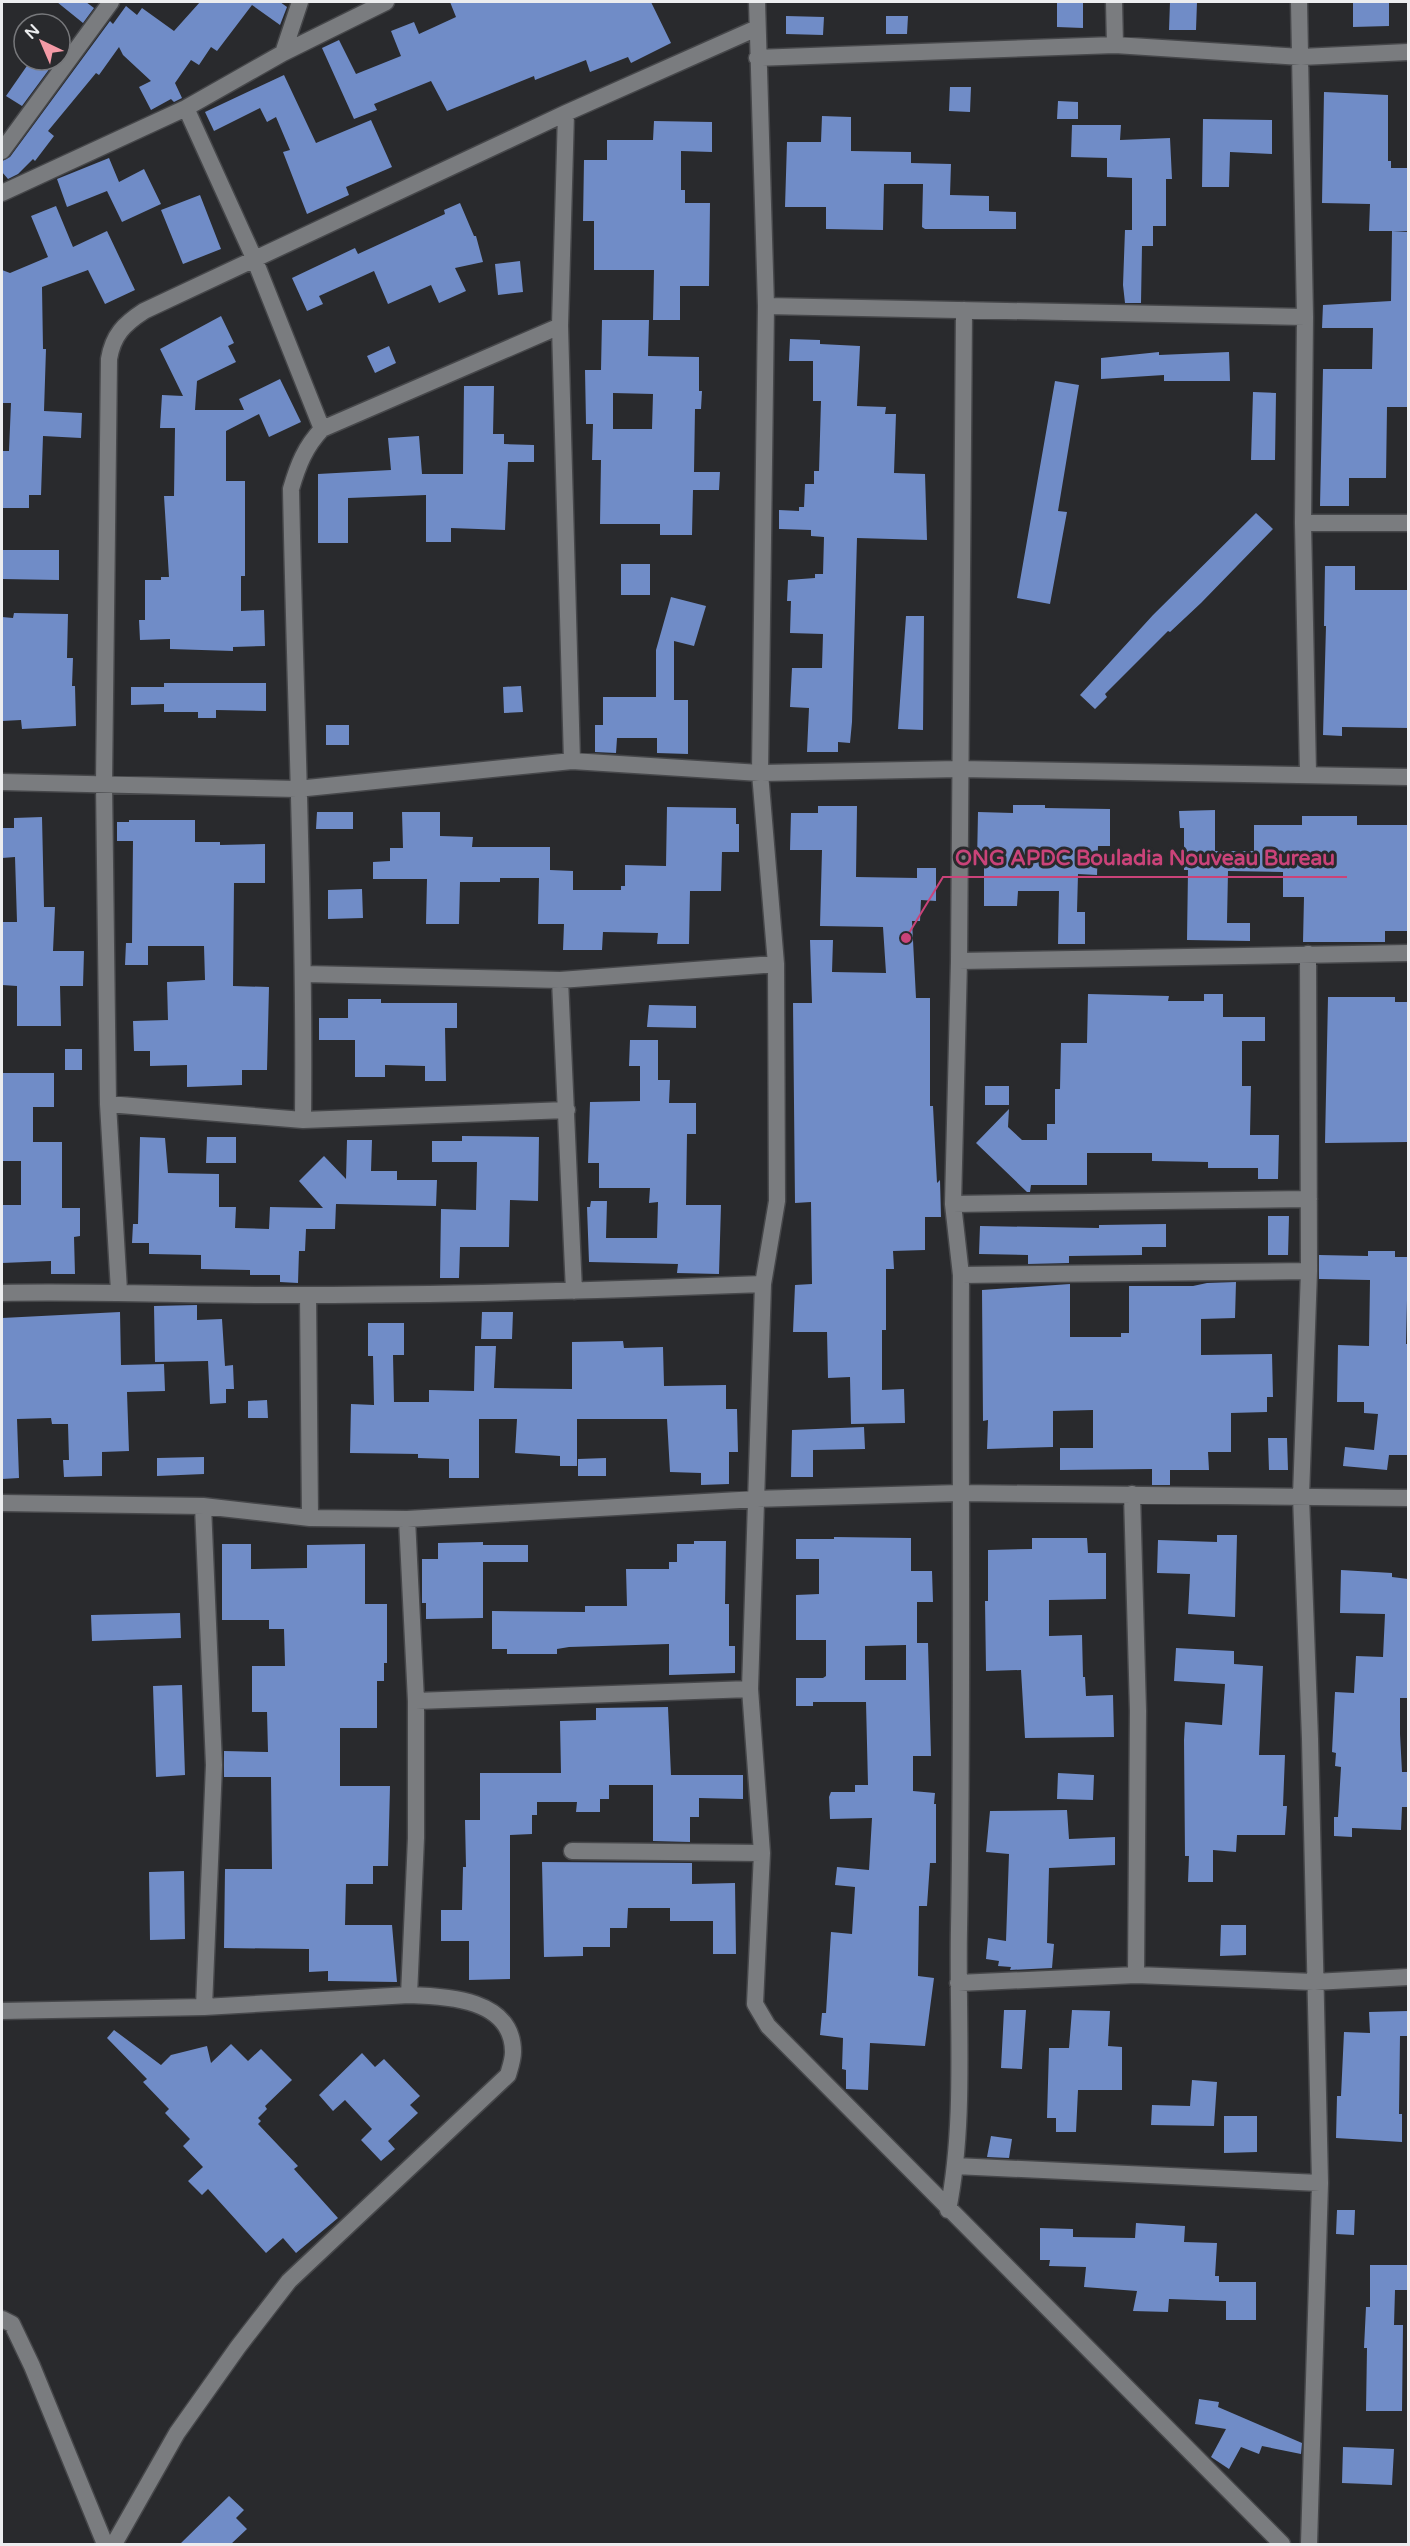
<svg xmlns="http://www.w3.org/2000/svg" width="1410" height="2546" viewBox="0 0 1410 2546" font-family="'Varela Round',sans-serif">
	<style>
		.building { fill: #708cc7; fill-rule: evenodd }
		.lines { fill: none; stroke-linecap: round; stroke-linejoin: round }
		.minor-casing { stroke: #46474a; stroke-width: 19 }
		.minor { stroke: #7a7c7f; stroke-width: 16 }
		.leader { fill: none; stroke: #ca4379; stroke-width: 2 }
		.callout-dot { fill: #ca4379; stroke: #292a2d; stroke-width: 2 }
		.callout-label { font-size: 21px; text-anchor: middle; font-weight: bold; fill: #ca4379; stroke: #292a2d; stroke-width: 6; stroke-linejoin: round; paint-order: stroke }
	</style>
	<rect width="100%" height="100%" fill="#292a2d"/>
	<!-- building -->
	<path class="building" d="M57,2H86L94,8L83,23Z
		M200,2H280L287,7L280,25L252,5L217,51L211,47L199,65L191,60L175,83L182,98L174,102L171,99L151,110L139,87L151,81L123,55L119,47L99,75L96,73L48,131L54,136L35,161L33,159L18,174L8,179L2,172V161L10,157L110,21L113,24L126,6L137,15L142,8L174,31Z
		M450,2H651L671,43L631,63L628,57L590,72L586,60L535,80L534,76L447,111L431,81L374,104L377,110L354,119L322,48L339,40L356,74L401,56L391,31L414,22L419,34L456,17Z
		M1057,2H1083V28L1057,27Z
		M1170,2H1197L1196,30H1169Z
		M1353,2H1389V26L1353,27Z
		M786,16L824,17L823,35L786,34Z
		M886,16H908L907,34H886Z
		M31,60H56L22,106L6,96Z
		M284,75L316,143L371,120L392,167L346,187L349,195L307,214L283,152L290,150L276,117L267,122L260,108L214,131L205,112Z
		M950,87H971L970,112L949,111Z
		M1324,92L1388,95V161H1391V168H1408V231H1369L1370,204L1322,203Z
		M1058,101L1078,102V119H1057Z
		M822,116L851,117V151L911,152V163L951,164L950,195L989,196V211L1016,212V229H925L922,227L923,184H884L883,230L826,229V207H785L787,142H821Z
		M1203,119L1272,120V154L1230,152L1229,187H1202Z
		M654,121L712,122V152L681,151V190H685V203H710L709,286H680V320H653L654,270H594V221H583L584,160H607V140H653Z
		M1072,125H1121L1120,140L1170,138L1172,179H1166V226H1153V246H1142L1141,303H1125L1123,285L1125,230H1132V178L1107,177V158L1071,157Z
		M109,158L119,182L144,169L161,204L122,222L107,191L67,207L57,179Z
		M200,195L221,249L183,264L161,210Z
		M460,203L474,236H476L483,262L455,268L466,291L439,303L431,285L388,304L374,271L319,296L323,304L307,311L292,278L355,248L358,254L445,214L444,210Z
		M56,206L73,247L107,231L135,290L105,304L88,270L42,287L43,349H46L44,411L82,413L81,438L43,436L41,495H29V508H2V451H9L11,403H2V270L10,273L48,257L31,216Z
		M1392,231L1408,232V407H1387L1386,478H1349V506H1320L1323,369H1372L1373,328H1322L1323,305L1391,301Z
		M520,261L523,292L498,295L495,264Z
		M221,316L234,343L228,346L236,362L197,381L195,410H244L239,399L280,379L301,422L269,437L259,414L226,431V481H245V576H241V611L264,610L265,646L233,647V651L170,649V639L140,640L139,620H145V580H161V577H169L164,496H174L175,428H160L162,395L183,396L160,349Z
		M602,320H649L648,356L699,357V391H702L701,409H695L694,472H720L719,490H693L692,535H660V524H600L601,460H592L593,424H586L585,370H601ZM613,393L653,394L652,429H613Z
		M790,339L820,340V344L860,346L857,406L886,407L885,414H896L894,473L925,474L927,540L857,538L852,722L850,743L838,742V752H807L809,708L790,707L792,668H822L823,634L790,633L791,601H787L788,580L815,578V574H823L824,537L811,536V530L779,529V510L799,511V507H804L805,484H814V471H819L821,401H813V361H789Z
		M389,346L396,363L375,373L367,356Z
		M1159,352V355L1229,352L1230,381H1164V375L1101,379V358Z
		M1055,381L1079,385L1058,511L1067,512L1050,604L1017,598Z
		M464,386H494L493,434H504V444L534,445V462H508L505,530L451,528V542H426V495L348,498V543H318V474L391,470L388,438L419,436L422,474H463Z
		M1253,392L1276,393L1275,460H1251Z
		M1256,513L1273,529L1201,603L1170,632L1168,631L1105,694L1107,697L1095,709L1080,695L1153,615Z
		M2,550H59V580L2,579Z
		M621,564H650V595H621Z
		M1325,566H1355V590H1408V728L1342,727V736L1323,735L1326,626H1324Z
		M671,597L706,606L694,646L674,641V700H688V754L657,753V738H617L616,753L595,752V725H603V697H656V650Z
		M14,613L68,614L67,658H73L72,686H75L76,726L22,729L21,720L2,721V617L13,618Z
		M906,616H924L923,730L898,729Z
		M164,683H266V711L216,710V718H198V712H164V704L131,705V687H164Z
		M521,686L523,712L504,713L503,687Z
		M326,725H349V745H326Z
		M1013,805H1045V808L1110,809V846H1098L1097,875L1078,874L1077,912H1085V944H1058L1059,891H1018L1017,906H984V862H977L978,812L1013,813Z
		M818,806H857L856,877L917,878V868H936V901L921,900L920,921H912L916,998H930V1106H933L937,1183L940,1180L941,1217H925V1250L893,1251L894,1269H886V1330H882V1390L904,1389L905,1423L851,1424L850,1377L828,1378L827,1332H793L795,1285L812,1284L811,1202L795,1203L793,1003H812L810,940H833L832,972L886,973L883,927L820,926L822,850H790L791,813H818Z
		M667,807L736,808V824H739V852H722L721,891H690L689,944H657L658,933L603,932L602,950H563L564,924H538L539,878H500V882H460L459,924H426L427,879H373V862L390,861V848H403L402,812H440V836L473,837L472,847H550V870L573,871V890H621V886H625V865L666,866Z
		M1215,810V851H1254V825H1302V816H1357V825H1408V931H1385V942H1303L1304,897H1283V872L1228,871L1227,923H1250V941L1187,940L1188,870H1184V828H1180L1179,811Z
		M317,812H353V829H316Z
		M42,817L44,907H55L53,951H84L83,986H60L61,1026H17V986L2,985V922H17L15,857L2,858V828H14V818Z
		M129,820H195V842H220V845L265,844V883H234L233,986L269,987L267,1070H242V1085L187,1087V1065L150,1066V1051H134L133,1021L168,1020L167,982L205,980L204,946H148V965H125L126,943H132L133,841H117V822H129Z
		M362,889L363,918L328,919V890Z
		M1088,994L1169,996L1168,1001H1204V994H1223V1017H1265V1041H1242V1086H1251L1250,1135H1279L1278,1179H1258V1168H1208V1162L1152,1161V1153H1087V1185H1031L1030,1192H1027L976,1143L1009,1109L1008,1127L1022,1140H1047V1124H1055V1089H1060L1061,1043H1087Z
		M1328,997H1395V1002H1408V1142L1325,1143Z
		M348,999H381V1003H457V1028H445L446,1081H425V1066L385,1065V1077H355V1040H319V1018H348Z
		M649,1005L696,1006V1028L647,1027Z
		M630,1040H658V1080H670L669,1103H696V1134H687L686,1205H721L719,1274L677,1273L678,1264L589,1262L587,1207H590L591,1201H607L606,1238H657L658,1202L649,1203L650,1188H599V1163H588L590,1102L640,1101V1066H629Z
		M65,1049H82V1070H65Z
		M2,1073H54V1107H33V1142H62V1208H80V1236L74,1237L75,1274H51V1261L2,1263V1205H21V1161H2Z
		M985,1086H1009V1105H985Z
		M462,1136L539,1137L538,1201L510,1200L509,1247H460L459,1278H440L441,1209L476,1210L477,1162H432V1141H462Z
		M140,1137L165,1138L168,1173L219,1174V1207H236L235,1228L269,1229L270,1207L323,1208L299,1181L324,1156L346,1179L347,1140H372L371,1171H397V1180H437L436,1206L336,1204L335,1229H306L305,1251H299L298,1283L280,1282V1275H250V1270L201,1269V1255L149,1254V1243H132L133,1224H138Z
		M207,1137H236V1163H206Z
		M1268,1216H1289L1288,1255H1268Z
		M1166,1224V1247H1142V1255L1069,1256V1263L1028,1264V1255L979,1254L980,1226L1099,1228V1225Z
		M1368,1251H1395V1257H1408L1406,1344H1408V1455H1389L1387,1470L1343,1466L1345,1447L1374,1450L1378,1414L1364,1413V1402H1337L1338,1345L1369,1346L1370,1280L1319,1279V1255L1368,1256Z
		M1236,1282L1235,1318L1201,1319V1355L1272,1354L1273,1397H1267V1412L1231,1413V1452H1208L1209,1470H1170V1485H1152V1469L1060,1470V1448H1093V1410L1053,1411V1447L987,1449L988,1420L983,1421L982,1290L1070,1284V1337H1121V1333H1129V1286H1193L1207,1283Z
		M197,1305V1320L222,1319L225,1366L233,1365L234,1389H226V1403L210,1404L208,1361L155,1362L154,1306Z
		M120,1312L121,1365L164,1364L165,1391L127,1392L129,1451L102,1452V1476L64,1477L63,1460H69L68,1424H52L51,1418L17,1419L19,1478L2,1479V1318Z
		M482,1312H513L512,1339H481Z
		M368,1323H404V1355H393L394,1402H429V1390L474,1391L475,1346H496L494,1388L572,1389V1342L623,1341L624,1348L663,1347L664,1386L726,1385V1409H737L738,1452H729V1484L701,1485V1473L670,1472L667,1419H577V1466H560V1456L515,1453L517,1419H479V1478H449V1459L418,1458V1454L350,1453L351,1404L374,1405L373,1356H368Z
		M267,1400L268,1418H248V1401Z
		M864,1427L865,1449L813,1450V1477H791L792,1430Z
		M1268,1438H1287L1288,1470H1269Z
		M204,1457V1474L157,1476V1458Z
		M606,1458V1476H578V1459Z
		M1217,1535H1237L1235,1617L1188,1614L1190,1574L1157,1573L1158,1540L1217,1542Z
		M834,1537L911,1538V1571H932L933,1602H917V1643H928L931,1756H913V1791L935,1793L934,1804H936V1863H930L927,1906H919L918,1976L934,1978L925,2046L870,2043L868,2090L846,2089V2070L842,2069L843,2038L820,2035L822,2013H826L831,1932L852,1934L855,1887L835,1885L837,1867L869,1870L872,1818L830,1819L829,1797L831,1792H855V1785H868L866,1702H813V1706H796V1678H823L826,1676V1640H796V1595L819,1594V1559H796V1539H834ZM906,1645V1680H865V1646Z
		M1032,1538H1087L1088,1553H1106V1599L1049,1600V1636L1082,1635L1083,1677H1085L1086,1696L1113,1695L1114,1737L1025,1738L1021,1670L986,1671L985,1601H988V1550L1032,1549Z
		M694,1541H726L725,1604H729V1646H735V1673L669,1675V1644L569,1647L557,1649V1654H507V1649H492V1611L585,1612V1606H627L626,1569H669V1562H677V1544H694Z
		M483,1542V1545H528V1562H483V1618L426,1619V1603H422V1559H438V1543Z
		M222,1544H251V1569L307,1568V1545L365,1544V1604H387V1663H384V1681H377V1728H340V1786H390L388,1866H373V1884H346L345,1925H392L397,1982L328,1981V1971L309,1972V1949L224,1948L225,1869H272L271,1777H224V1751L268,1752L267,1712H252V1666H285L284,1629H269V1620H222Z
		M1341,1570L1392,1573V1577L1408,1579V1698H1400V1734L1402,1772H1408V1807H1402L1401,1830L1352,1828V1837L1334,1836V1817H1338L1341,1767L1335,1766L1336,1753L1332,1752L1335,1692L1354,1693L1356,1656L1383,1657L1385,1614L1340,1613Z
		M180,1613L181,1638L92,1641L91,1615Z
		M1176,1648L1234,1651V1664L1263,1666L1259,1755H1285L1283,1806H1287L1285,1835H1237L1236,1852L1213,1850V1882H1188L1189,1856H1185L1184,1740L1185,1722L1222,1725L1225,1684L1174,1681Z
		M182,1685L185,1775L156,1777L153,1686Z
		M668,1707L671,1775H743V1799L699,1798V1817H690V1842L653,1841V1785H609V1799H600V1812H576L577,1802H537V1815H532V1834L510,1835V1979L469,1980V1941H441V1910H462L463,1867H466L465,1820H480V1773H561L560,1721L596,1720V1708Z
		M1058,1773L1094,1775L1093,1800L1057,1799Z
		M1067,1810L1069,1839L1115,1837V1865L1049,1868L1047,1943L1054,1944L1052,1968L1010,1970L1011,1967L998,1966L999,1961L986,1959L988,1938L1006,1941L1009,1854L986,1852L990,1811Z
		M542,1862L692,1863V1884L735,1883L736,1954H713V1921H670V1908H628L627,1928H610V1947H583V1956L544,1957Z
		M184,1871L185,1939L150,1940L149,1872Z
		M1221,1925H1246V1955L1220,1956Z
		M1004,2010H1026L1022,2069L1001,2068Z
		M1072,2010L1110,2011L1108,2046L1122,2047V2090H1078L1076,2132H1056V2118H1047L1049,2048H1069Z
		M1408,2011V2036H1400L1399,2114H1402V2142L1336,2138L1337,2096H1341L1344,2032L1370,2033L1369,2012Z
		M114,2030L161,2065L171,2055L207,2046L211,2063L231,2044L248,2061L261,2049L292,2080L265,2106L267,2109L258,2118L261,2121L258,2124L298,2166L294,2169L338,2218L296,2253L283,2238L266,2253L208,2189L202,2195L188,2181L203,2167L183,2146L190,2139L165,2113L169,2109L143,2082L147,2079L107,2038Z
		M362,2053L375,2067L384,2059L420,2096L410,2105L418,2113L388,2141L395,2149L381,2161L361,2140L372,2129L345,2100L333,2111L319,2095Z
		M1192,2080L1217,2082L1214,2126L1151,2125L1152,2105L1190,2106Z
		M1224,2116H1257V2152L1224,2153Z
		M991,2136L1012,2139L1009,2158L987,2157Z
		M1337,2210H1355L1354,2235L1336,2234Z
		M1136,2223L1185,2226L1184,2242L1217,2243L1215,2276H1219V2282H1256V2320H1226V2301L1169,2299L1168,2312L1133,2311L1137,2291L1084,2287L1086,2267L1049,2266L1050,2260H1040V2228L1073,2229V2237L1135,2238Z
		M1370,2265H1408V2290H1395L1394,2325H1403L1402,2411H1366L1367,2348H1364L1366,2307H1370Z
		M1199,2399L1219,2402L1218,2407L1302,2443L1301,2454L1262,2446L1259,2454L1241,2447L1229,2469L1211,2457L1226,2429L1195,2424Z
		M1343,2447L1394,2449L1392,2485L1342,2483Z
		M229,2496L244,2510L236,2518L247,2529L231,2544H180Z"/>
	<g class="lines">
		<!-- minor casing -->
		<g class="minor-casing">
			<path id="minor" d="M757,2L766,306L760,773L776,964L777,1201L763,1284L750,1689L762,1853L755,2004L768,2026L1282,2544
				M1114,2L1115,45
				M1299,2L1305,317L1303,523L1308,773
				M283,53L300,2
				M757,58L1115,45L1301,57L1408,52
				M186,108L254,258L322,429
				M566,113L560,326L572,761
				M2,151L111,2
				M2,193L186,108L283,53L386,2
				M766,306L1305,317
				M1303,523H1408
				M2,782L297,789L572,761L760,773L959,769L1408,777
				M1308,954L1309,1271L1301,1496L1310,1739L1320,2183L1309,2544
				M959,961L1408,953
				M305,974L560,980L776,964
				M560,980L574,1291
				M108,1104L303,1120L567,1110
				M303,1120C305,910 295,699 291,489C298,465 305,447 322,429L560,326
				M953,1204L1309,1199
				M961,1275L1309,1271
				M119,1291L108,1104L104,783L109,359C113,335 124,324 144,311L566,113L757,28
				M2,1293C104,1291 207,1296 310,1295C461,1295 612,1290 763,1284
				M308,1295L310,1518
				M1132,1494L1138,1711L1136,1975
				M2,1503L203,1506L310,1518L407,1519L757,1499L960,1493L1408,1498
				M203,1506L214,1765L204,2007
				M407,1519L416,1701V1838L409,1995
				M416,1701L750,1689
				M572,1851L762,1853
				M958,1983L1136,1975L1314,1982L1408,1977
				M2,2011L204,2007L409,1995C447,1996 513,1999 513,2052C513,2060 510,2068 508,2075L289,2281L238,2347L177,2433L114,2544
				M955,2166L1320,2183
				M948,2210C966,2121 957,2020 959,1929C963,1711 960,1493 961,1275L953,1204L959,961L964,310
				M2,2319L12,2324L32,2366L105,2544"/>
		</g>
		<!-- minor -->
		<use href="#minor" class="minor"/>
	</g>
	<!-- callouts -->
	<path class="leader" d="M906 938L943 877H1347"/>
	<circle class="callout-dot" cx="906" cy="938" r="6"/>
	<g class="callout-label">
		<text x="1145" y="865">ONG APDC Bouladia Nouveau Bureau</text>
	</g>
	<!-- border -->
	<rect width="1410" height="2546" fill="none" stroke="#ecedef" stroke-width="6"/>
	<!-- north arrow -->
	<g transform="translate(42 42) rotate(316)"><circle r="28" fill="#292a2d" stroke="#77787b" stroke-width="1.5"/>
	<path d="M0-4.5L10 22L0 15L-10 22Z" fill="#f49aa6"/>
	<text y="-9" font-size="16" font-weight="bold" text-anchor="middle" fill="#ecedef">N</text>
	</g>
</svg>
